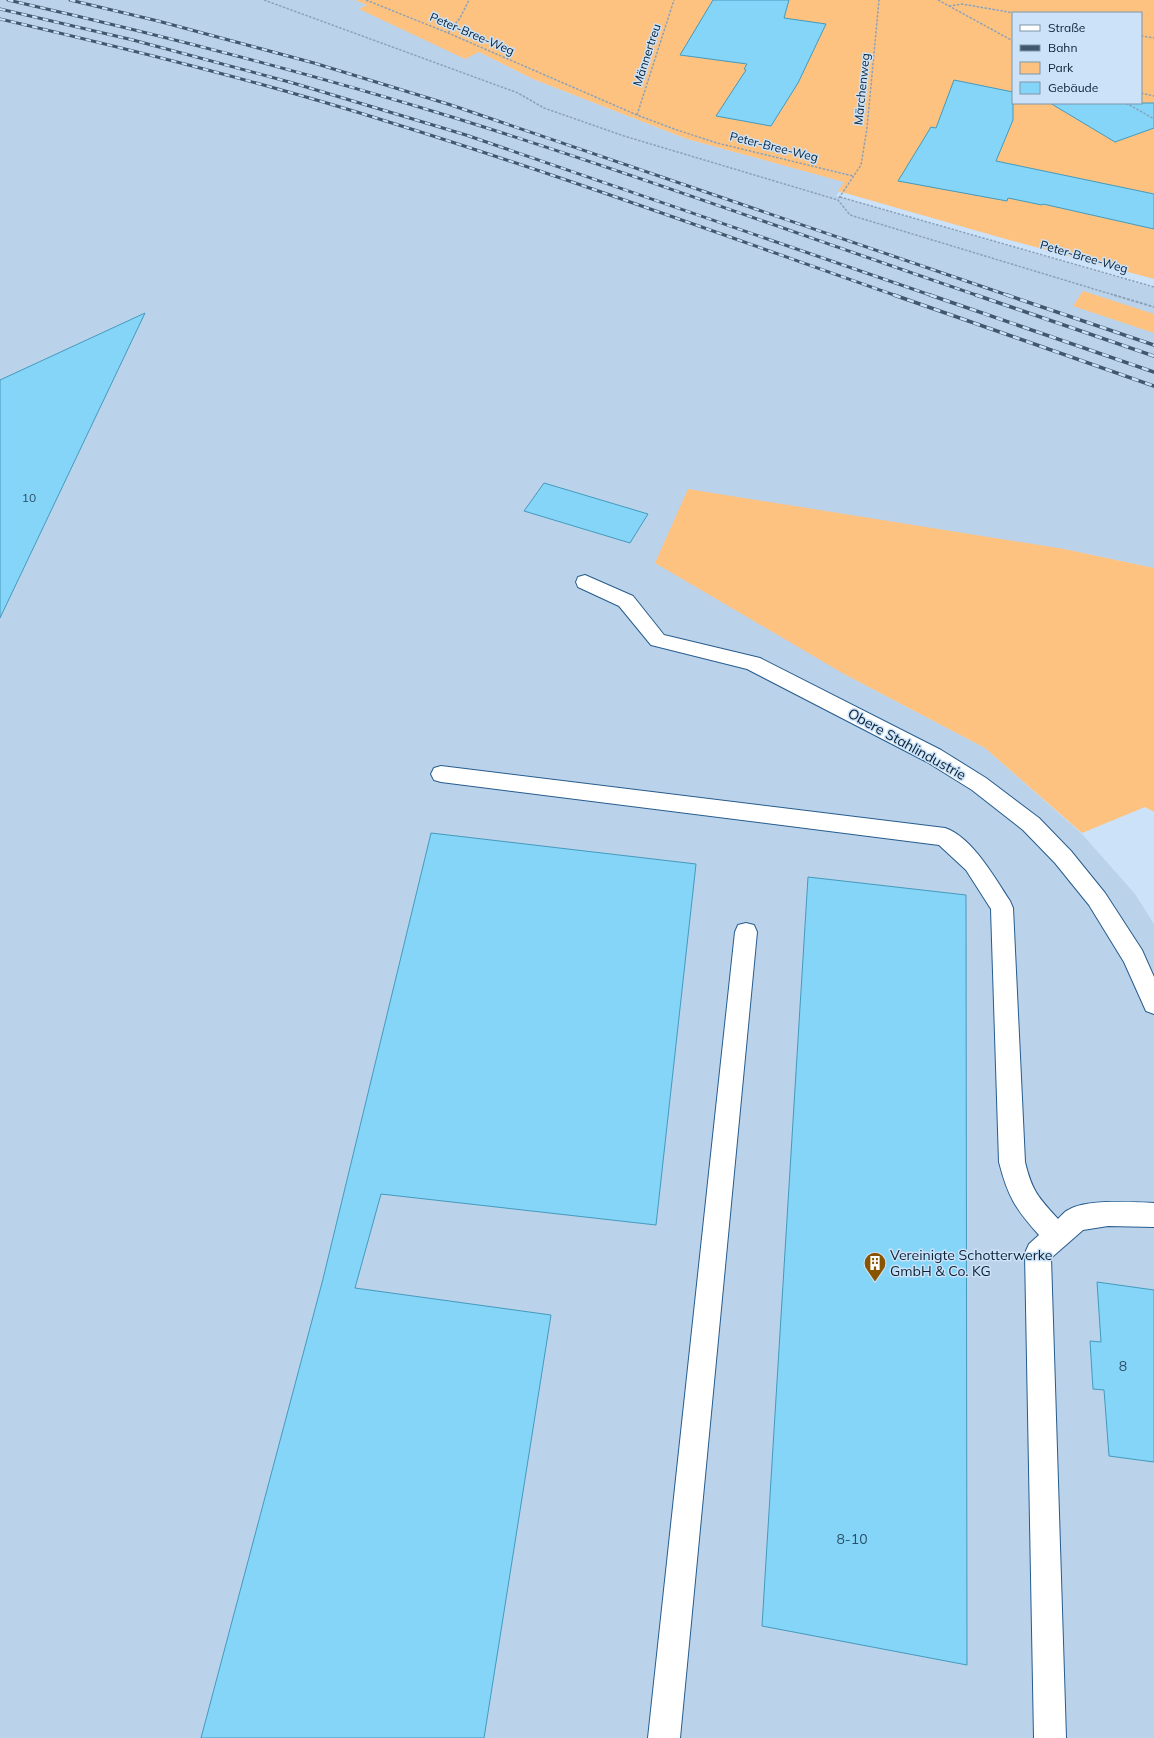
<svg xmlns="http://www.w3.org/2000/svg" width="1154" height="1738" viewBox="0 0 1154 1738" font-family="Mulish,sans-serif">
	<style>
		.built { fill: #bad2ea }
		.green { fill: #fec280; fill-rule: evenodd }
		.building { fill: #85d5f8; stroke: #449abd }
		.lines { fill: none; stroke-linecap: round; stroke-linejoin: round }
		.minor-casing { stroke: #265c8d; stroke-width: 2 }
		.path-far1 { stroke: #8ba2b8; stroke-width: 1.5; stroke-dasharray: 2.5 1.5; stroke-linecap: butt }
		.path { stroke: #8ba2b8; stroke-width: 2; stroke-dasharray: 3 1.5; stroke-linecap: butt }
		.minor { fill: #fff; fill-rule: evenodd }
		.rail-far1-casing { stroke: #40576c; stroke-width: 3 }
		.rail-casing { stroke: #40576c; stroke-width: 3.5 }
		.rail-far1 { stroke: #cbe2f8; stroke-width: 2; stroke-dasharray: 5.5; stroke-linecap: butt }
		.rail { stroke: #cbe2f8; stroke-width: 2.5; stroke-dasharray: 7; stroke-linecap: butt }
		.labels { text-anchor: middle; stroke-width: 3; stroke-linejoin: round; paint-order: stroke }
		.far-street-label { font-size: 12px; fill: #0a2135; stroke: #cbe2f8 }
		.number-label { font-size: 12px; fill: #294e66 }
		.street-label { font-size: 14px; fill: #0a2135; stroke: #cbe2f8 }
		.poi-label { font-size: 14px; fill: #0a2135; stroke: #cbe2f8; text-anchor: start }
		.near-number-label { font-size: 14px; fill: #294e66 }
	</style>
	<rect width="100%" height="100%" fill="#cbe2f8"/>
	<!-- built -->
	<path class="built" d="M0,0H355L367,5L359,9L479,52L533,79L687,139L845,182L836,196L1154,288V568L1064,549L844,674L985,748L1082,834L1135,894L1154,924V1738H0Z"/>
	<!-- green -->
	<path class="green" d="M355,0H1154V279L1002,238L838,191L844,182L687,139L533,79L479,52L465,59L359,9L367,5ZM1013,13H1141V103H1013Z
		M1083,291L1154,314V333L1073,306Z
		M688,489L1064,549L1154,568V812L1145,807L1082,833L985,748L844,674L655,563Z"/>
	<!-- building -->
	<path class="building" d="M713,0H789L784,18L826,24L798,83L771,126L716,116L746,70L744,69L747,64L680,55Z
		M954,80L1013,92V120L996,161L1154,194V229L1043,204L1042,205L1008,198L1007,201L898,181L931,127L936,128Z
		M1050,103H1154V128L1115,142Z
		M145,313L0,618V380Z
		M544,483L648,514L630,543L524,511Z
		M431,833L696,864L656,1225L381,1194L355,1288L551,1315L484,1738H201L323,1279Z
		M808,877L966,895L967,1665L762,1626Z
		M1097,1282L1154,1290V1462L1109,1456L1104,1390L1093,1389L1090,1341L1101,1342Z"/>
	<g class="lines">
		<!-- minor casing -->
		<g class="minor-casing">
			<path id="minor" d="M585,575L633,596L664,635L760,658L941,750L986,778L1039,818L1071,851L1105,893L1142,950L1154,977V1014L1146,1011L1124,962L1089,905L1055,863L1023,830L972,790L927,762L747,669L651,645L619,606L578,587L576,582L578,577Z
				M441,766L945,828C972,837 995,878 1010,901L1013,908L1025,1162C1032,1191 1038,1197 1058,1219C1061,1216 1064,1212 1068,1210C1086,1199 1132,1202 1154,1203V1227L1108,1226L1083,1230L1051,1258L1066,1738H1034L1025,1253L1029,1244L1039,1235C1015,1208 1008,1197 999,1162L991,909L966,870L939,845L441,782L434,780L431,774L434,768Z
				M746,923L754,925L757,932L680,1738H648L735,932L738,925Z"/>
		</g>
		<!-- path-far1 -->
		<path class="path-far1" d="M264,0L518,93L544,108L624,136L838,200L850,215L1117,296
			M366,0L448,33L637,115L677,130L717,143L853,176
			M938,0L1013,41
			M949,6L962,4L1014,13
			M448,33L460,18L469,0
			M1141,36L1154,38
			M1141,93L1154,96
			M1126,103L1154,119
			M637,115L674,0
			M840,197L1154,287
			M839,198L861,165L867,128L879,0"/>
		<!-- path -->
		<path class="path" d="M1114,295L1154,307"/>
		<!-- minor -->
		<use href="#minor" class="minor"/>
		<!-- rail-far1 casing -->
		<g class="rail-far1-casing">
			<path id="rail-far1" d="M8,0C157,34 306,72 452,117C629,172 803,236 979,296
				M70,0L158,21L314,63L451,105L1010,296
				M0,9L133,40L293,83L466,135L933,296
				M0,19C132,50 263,82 392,123C562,176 729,237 897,296"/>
		</g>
		<!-- rail casing -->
		<g class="rail-casing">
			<path id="rail" d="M894,295L1154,386
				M930,295L1154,372
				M976,295L1154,356
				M1007,295L1154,345"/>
		</g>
		<!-- rail-far1 -->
		<use href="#rail-far1" class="rail-far1"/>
		<!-- rail -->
		<use href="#rail" class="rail"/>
	</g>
	<!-- icons -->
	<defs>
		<g id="building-pin" transform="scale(1.15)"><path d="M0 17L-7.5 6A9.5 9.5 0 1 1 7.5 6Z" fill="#895400" stroke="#cbe2f8"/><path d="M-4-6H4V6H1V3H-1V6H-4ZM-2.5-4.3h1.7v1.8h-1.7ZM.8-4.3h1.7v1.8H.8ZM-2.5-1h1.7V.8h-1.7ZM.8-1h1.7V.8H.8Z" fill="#fff"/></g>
	</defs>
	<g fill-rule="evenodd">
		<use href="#building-pin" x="875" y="1263"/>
	</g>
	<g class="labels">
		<!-- far-street labels -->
		<g class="far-street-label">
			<text transform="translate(472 34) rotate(23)" y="4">Peter-Bree-Weg</text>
			<text transform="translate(647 55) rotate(-72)" y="4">Männertreu</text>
			<text transform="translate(862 89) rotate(-84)" y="4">Märchenweg</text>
			<text transform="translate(774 147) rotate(14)" y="4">Peter-Bree-Weg</text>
			<text transform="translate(1084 257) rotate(16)" y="4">Peter-Bree-Weg</text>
		</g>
		<!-- number labels -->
		<g class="number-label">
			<text x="29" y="502">10</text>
		</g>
		<!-- street labels -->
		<g class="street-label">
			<text transform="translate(907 744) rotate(29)" y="5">Obere Stahlindustrie</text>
		</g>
		<!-- poi labels -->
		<g class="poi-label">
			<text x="890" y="1260">Vereinigte Schotterwerke<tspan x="890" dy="16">GmbH &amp; Co. KG</tspan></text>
		</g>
		<!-- near-number labels -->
		<g class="near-number-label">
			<text x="1123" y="1371">8</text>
			<text x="852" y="1544">8-10</text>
		</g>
	</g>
	<!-- legend -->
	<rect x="1012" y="12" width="130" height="92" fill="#cbe2f8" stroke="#7e95aa"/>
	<rect x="1020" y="25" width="20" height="6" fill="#ffffff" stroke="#7e95aa"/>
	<text x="1048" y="32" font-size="12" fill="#0a2135">Straße</text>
	<rect x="1020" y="45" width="20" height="6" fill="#40576c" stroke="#7e95aa"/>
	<text x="1048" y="52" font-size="12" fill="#0a2135">Bahn</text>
	<rect x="1020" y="62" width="20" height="12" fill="#fec280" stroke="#7e95aa"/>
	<text x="1048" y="72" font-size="12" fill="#0a2135">Park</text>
	<rect x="1020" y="82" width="20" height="12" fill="#85d5f8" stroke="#7e95aa"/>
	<text x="1048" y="92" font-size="12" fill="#0a2135">Gebäude</text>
</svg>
